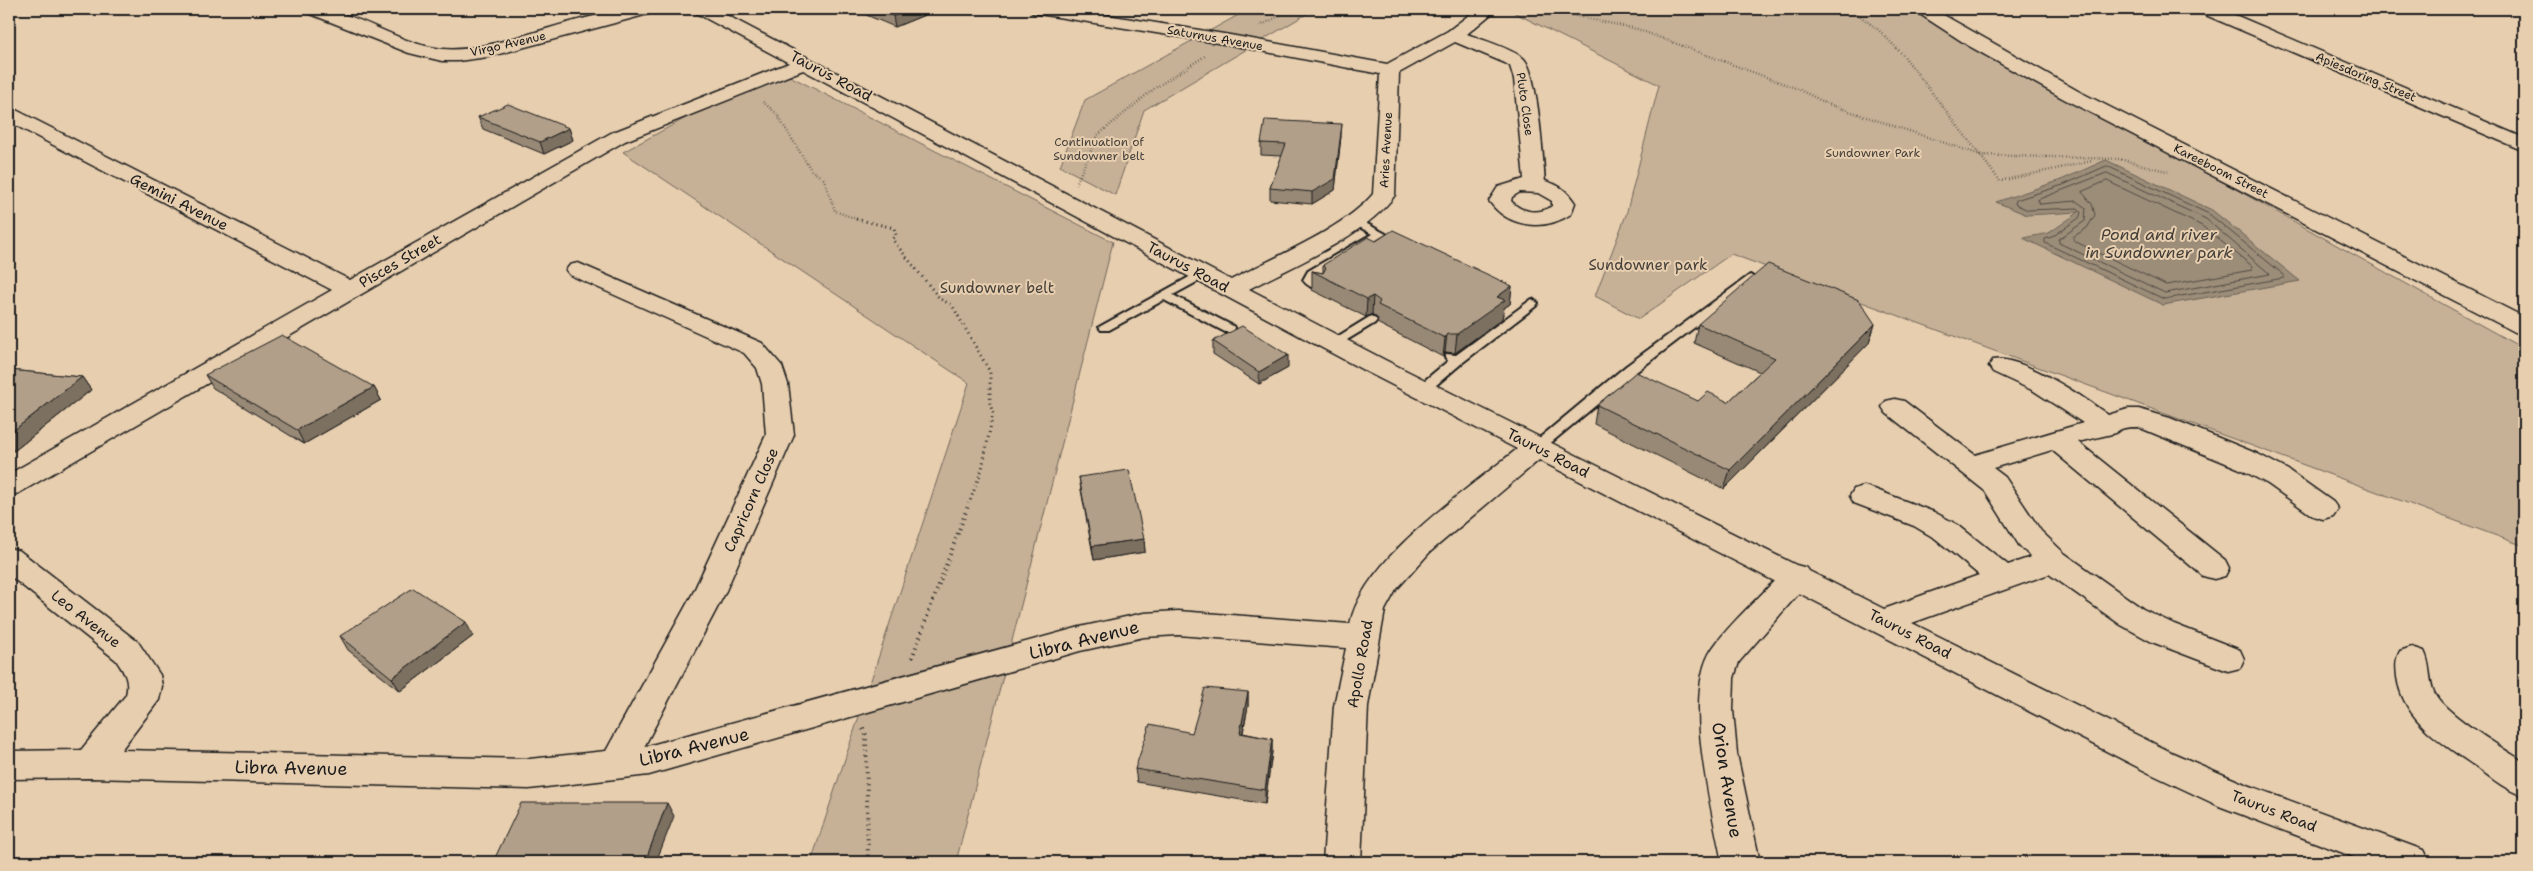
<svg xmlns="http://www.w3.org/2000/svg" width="2533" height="871" viewBox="0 0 2533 871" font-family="'Shantell Sans',sans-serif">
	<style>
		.green { fill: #c6b197; stroke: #71665a }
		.water { fill: #9c8d79; stroke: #696054 }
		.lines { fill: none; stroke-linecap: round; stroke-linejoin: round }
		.shore { stroke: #4f4941; stroke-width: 1 }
		.lane-casing { stroke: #1c1c1c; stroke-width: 4 }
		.street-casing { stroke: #1c1c1c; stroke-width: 3 }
		.path-far2 { stroke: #1c1c1c; stroke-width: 2.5; stroke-dasharray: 0.5 2.5; stroke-linecap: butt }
		.path-far1 { stroke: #1c1c1c; stroke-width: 3; stroke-dasharray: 1 4; stroke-linecap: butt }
		.path { stroke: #1c1c1c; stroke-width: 4; stroke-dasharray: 1 4.5; stroke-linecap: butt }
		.lane { fill: #e7ceaf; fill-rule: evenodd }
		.street { fill: #e7ceaf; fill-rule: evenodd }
		.wall { fill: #988976; stroke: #1c1c1c }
		.shaded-wall { fill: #7c6f60; stroke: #1c1c1c }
		.building { fill: #b19f89; stroke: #1c1c1c }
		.labels { text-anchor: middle; stroke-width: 4; stroke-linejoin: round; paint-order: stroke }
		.far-street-label { font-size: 12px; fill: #1c1c1c; stroke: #e7ceaf }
		.far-park-label { font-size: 12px; fill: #46413b; stroke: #e7ceaf }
		.street-label { font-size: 15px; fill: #1c1c1c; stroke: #e7ceaf }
		.park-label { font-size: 15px; fill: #46413b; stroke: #e7ceaf }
		.water-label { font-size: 16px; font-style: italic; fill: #423e38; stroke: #e7ceaf }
		.near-street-label { font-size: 18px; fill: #1c1c1c; stroke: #e7ceaf }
	</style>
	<rect width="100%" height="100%" fill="#e7ceaf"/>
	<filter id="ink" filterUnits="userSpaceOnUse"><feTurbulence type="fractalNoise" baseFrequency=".02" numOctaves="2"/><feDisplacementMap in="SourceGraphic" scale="10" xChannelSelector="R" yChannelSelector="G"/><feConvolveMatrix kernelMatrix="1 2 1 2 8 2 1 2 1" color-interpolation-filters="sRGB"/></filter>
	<g filter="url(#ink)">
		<!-- green -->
		<path class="green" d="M1249,9H1315L1144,110L1115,195L1060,166L1085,100Z
			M1507,9H1911L2524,349V546L1731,254L1639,319L1595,296L1626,215L1659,85Z
			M776,69L1113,242L956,862H811L969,383L623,152Z"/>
		<!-- water -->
		<path class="water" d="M2106,160L2212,210L2300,281L2163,305L2023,238L2049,233L2079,212L2027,215L1996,202L2061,180Z"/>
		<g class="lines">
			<!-- shore -->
			<path class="shore" d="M2107,166L2209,214L2284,275V278L2164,299L2045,243V239L2052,237L2079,218L2081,213L2078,208L2028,210L2015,204L2016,200L2063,185Z
				M2107,173L2206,219L2270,274L2165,293L2059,243V239L2085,221L2086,208L2076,201L2040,204L2038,200Z
				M2107,181L2202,226L2252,266V270L2166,285L2074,241L2073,237L2087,228L2095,215L2092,204L2082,192Z"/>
			<!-- lane casing -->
			<g class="lane-casing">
				<path id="lane" d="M1356,218L1386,234L1317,276L1315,279L1324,286L1322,289C1315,290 1307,286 1303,280L1308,271L1372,234L1352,223V219Z
					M1202,270L1206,271L1208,274L1206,277L1173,295L1233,326L1235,329L1233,332H1225L1164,300L1109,330H1101L1099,327Z
					M1750,275L1756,279L1754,282L1636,372L1541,451H1531L1529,448L1531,445L1626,366Z
					M1532,299L1538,303L1536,306L1462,363L1428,392H1418L1416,389L1418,386L1448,361L1445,357L1446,354L1456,355Z
					M1371,316L1377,320L1375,323L1337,346H1329L1327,343Z"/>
			</g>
			<!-- street casing -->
			<g class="street-casing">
				<path id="street" d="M305,9C354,6 395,45 443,49C464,51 486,46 507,40C551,29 610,6 655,9L652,13L488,57L458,61H442L409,53L308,13Z
					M693,9H715L1231,280C1272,258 1344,229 1373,194L1380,74L1230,45L1039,14L1033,13L1030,9H1070L1230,35L1387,64L1448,31L1477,9H1497L1467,34C1483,40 1510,48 1523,58C1538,70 1543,159 1545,181C1560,185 1567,191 1575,203L1571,214C1544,232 1508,228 1489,201L1498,187L1524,179L1514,79L1510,66L1505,63L1455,42L1399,73L1395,195C1367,235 1293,266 1249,289L1385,360L1796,565L1807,568L1809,571L1884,609L1979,575L1936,539L1914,526L1854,503L1850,496L1854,489L1864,486L1874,489L1934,512L1958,525L2008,565L2031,557L2019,545L1985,491L1886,413L1882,407L1886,401L1895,399L1904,401L1975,455L2083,423L2034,391L1993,372L1989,366L1993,360C2020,354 2085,398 2108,415L2128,409H2139L2170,418L2258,454L2288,470L2333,502L2338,509L2333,516L2323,519L2313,516L2268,484L2238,468L2138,427C2131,427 2120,427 2116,433L2078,442L2225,560L2229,568L2225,576L2214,579L2203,576L2052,450L1993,468L2005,477L2041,531L2064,553L2143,609L2174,624L2240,650L2244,659L2240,668L2228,671L2152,642L2121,625L2049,574L1912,623L2173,753L2245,784L2423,850L2429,862H2367L2219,806L2149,773L1799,593L1739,662L1734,678L1733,710L1737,754L1760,862H1722C1712,811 1682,693 1712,649C1729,624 1754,603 1774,581L1539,460L1430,552L1396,590L1385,610L1368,706L1361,862H1323L1334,706L1346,648L1178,635L1144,637L1080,651L649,775L529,789L90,778L9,779V751L81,750L126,695C130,680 124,672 116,660L9,575V548L20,551L138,642L160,675L162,686L159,700L121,750L529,759L606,751L693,593L766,435L762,384L757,368L744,353L570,275L566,270L570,265L578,263L762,343L782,366L788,384L794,435L725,593L644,747L1080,627L1144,613L1178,611L1350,624C1363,559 1467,490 1517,449L1367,372L803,70L625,141L19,493L9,496V474L332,290L9,122V108L16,110L350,280L611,133L789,63L696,13ZM1520,192L1538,193L1552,201V206C1539,215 1522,213 1511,201L1512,197Z
					M1912,9H1933L2078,91L2524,317V334L2515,332L2064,99L1969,46Z
					M2198,9H2221L2524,138V151L2201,13Z
					M2412,647L2424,651C2431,664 2428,678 2434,692C2443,713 2503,748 2524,762V796C2507,791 2493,779 2478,768C2445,745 2403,721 2397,677C2396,666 2395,660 2400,651Z"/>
			</g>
			<!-- path-far2 -->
			<path class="path-far2" d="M1543,9L1637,29L1798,89L1828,104L1981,155L2119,159L2170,172
				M1851,9L1881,32L1903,55L2000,181L2092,161
				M1260,26L1293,9
				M763,102L776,113L811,170L824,179L835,211L859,220
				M1076,184L1098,135L1155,88L1205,56"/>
			<!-- path-far1 -->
			<path class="path-far1" d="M856,219L894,228L896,235L892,239L940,299L952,305L990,372V403L993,414L982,469L969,504"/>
			<!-- path -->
			<path class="path" d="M912,658L969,503
				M863,729L866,735L868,862"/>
			<!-- lane -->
			<use href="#lane" class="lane"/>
			<!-- street -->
			<use href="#street" class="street"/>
		</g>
		<!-- wall -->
		<path class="wall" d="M859,9H926L927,14L895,27L859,12Z
			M478,117L569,128L573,140L544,154L483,129Z
			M1341,136L1335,190L1312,204L1270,200V188L1282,156L1261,155V143Z
			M1323,265L1512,286L1510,304L1504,308L1502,319L1455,353L1445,352L1443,357L1377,323L1378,319L1372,314L1366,317L1312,290V271L1323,273Z
			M1698,324H1875L1869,343L1724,489L1594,424L1597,405L1698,401L1728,402L1760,372L1694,343Z
			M1213,341L1288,368L1259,384L1213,354Z
			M9,370L82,377L91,390L14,451L9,450Z
			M205,375L374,387L381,400L304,444L213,388Z
			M1079,477L1144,539L1145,552L1094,560L1081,490Z
			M340,636H473L400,691L348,650Z
			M1248,692V706L1243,733L1272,739V752L1265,804L1137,782L1135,769L1192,733Z"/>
		<!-- shaded-wall -->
		<path class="shaded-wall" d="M911,9H926L927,14L895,27L893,16Z
			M1342,124L1341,136L1335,190L1312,204V192Z
			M569,128L573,140L544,154L540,142Z
			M1512,286L1510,304L1504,308L1502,319L1455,353L1457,334L1497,297Z
			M1373,296L1372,314L1366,317L1367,299Z
			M1875,324L1869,343L1724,489L1730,470Z
			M1447,334L1445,352L1443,357L1445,338Z
			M1288,355V368L1259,384V372Z
			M82,377L91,390L14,451L9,444V434Z
			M374,387L381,400L304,444L297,430Z
			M1144,539L1145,552L1094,560L1092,546Z
			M466,622L473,636L400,691L392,678Z
			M1248,692V706L1240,746V733Z
			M1272,739V752L1265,804V790Z
			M667,803L674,816L656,862H645Z"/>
		<!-- building -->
		<path class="building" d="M876,9H911L893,16Z
			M508,104L569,128L540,142L478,117Z
			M1265,120L1342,124L1335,179L1312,192L1270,188L1286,144L1261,143Z
			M1393,230L1512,286L1497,297L1505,300L1457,334H1447L1445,338L1378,305L1380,301L1373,296L1367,299L1312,271L1323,273L1326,268L1323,265L1368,237L1376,241Z
			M1768,264L1859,300L1875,324L1730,470L1597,405L1636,372L1698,401L1708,392L1728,402L1775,358L1698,324Z
			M1242,326L1288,355L1259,372L1213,341Z
			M282,335L374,387L297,430L205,375Z
			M9,370L82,377L9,434Z
			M1129,470L1144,539L1092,546L1079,477Z
			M413,588L466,622L392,678L340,636Z
			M1205,688L1248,692L1240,733L1272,739L1265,790L1135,769L1150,724L1192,733Z
			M521,803H667L645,862H493Z"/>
	</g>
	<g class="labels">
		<!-- far-street labels -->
		<g class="far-street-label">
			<text transform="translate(1215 38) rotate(10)" y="4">Saturnus Avenue</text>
			<text transform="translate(508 44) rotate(-13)" y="4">Virgo Avenue</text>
			<text transform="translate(2366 77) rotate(23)" y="4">Apiesdoring Street</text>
			<text transform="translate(1525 104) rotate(82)" y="4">Pluto Close</text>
			<text transform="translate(1386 150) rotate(-87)" y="4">Aries Avenue</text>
			<text transform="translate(2221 171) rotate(27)" y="4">Kareeboom Street</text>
		</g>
		<!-- far-park labels -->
		<g class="far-park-label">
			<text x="1099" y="146">Continuation of<tspan x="1099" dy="14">Sundowner belt</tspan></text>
			<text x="1873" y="157">Sundowner Park</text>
		</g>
		<!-- street labels -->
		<g class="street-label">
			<text transform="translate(831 76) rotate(28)" y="5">Taurus Road</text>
			<text transform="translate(179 202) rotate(27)" y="5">Gemini Avenue</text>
			<text transform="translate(400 261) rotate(-30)" y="5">Pisces Street</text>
			<text transform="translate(1188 267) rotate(28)" y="5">Taurus Road</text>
			<text transform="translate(1548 453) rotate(27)" y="5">Taurus Road</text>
			<text transform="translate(751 500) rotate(-66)" y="5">Capricorn Close</text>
			<text transform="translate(86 619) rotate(38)" y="5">Leo Avenue</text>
			<text transform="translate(1910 634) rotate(27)" y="5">Taurus Road</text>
			<text transform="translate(1360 664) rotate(-80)" y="5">Apollo Road</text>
			<text transform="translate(2274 811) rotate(21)" y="5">Taurus Road</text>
		</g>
		<!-- park labels -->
		<g class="park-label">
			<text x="1648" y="270">Sundowner park</text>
			<text x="997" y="293">Sundowner belt</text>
		</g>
		<!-- water labels -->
		<g class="water-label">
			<text x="2159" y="240">Pond and river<tspan x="2159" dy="18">in Sundowner park</tspan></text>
		</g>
		<!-- near-street labels -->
		<g class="near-street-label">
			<text transform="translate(1084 640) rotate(-14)" y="6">Libra Avenue</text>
			<text transform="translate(694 747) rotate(-14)" y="6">Libra Avenue</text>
			<text transform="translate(291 768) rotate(1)" y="6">Libra Avenue</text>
			<text transform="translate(1727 780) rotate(81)" y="6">Orion Avenue</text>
		</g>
	</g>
	<!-- margin -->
	<rect width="2533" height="871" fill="none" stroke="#e7ceaf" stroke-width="30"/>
	<rect x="15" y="15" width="2503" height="841" fill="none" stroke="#1c1c1c" stroke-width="2" filter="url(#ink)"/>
</svg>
